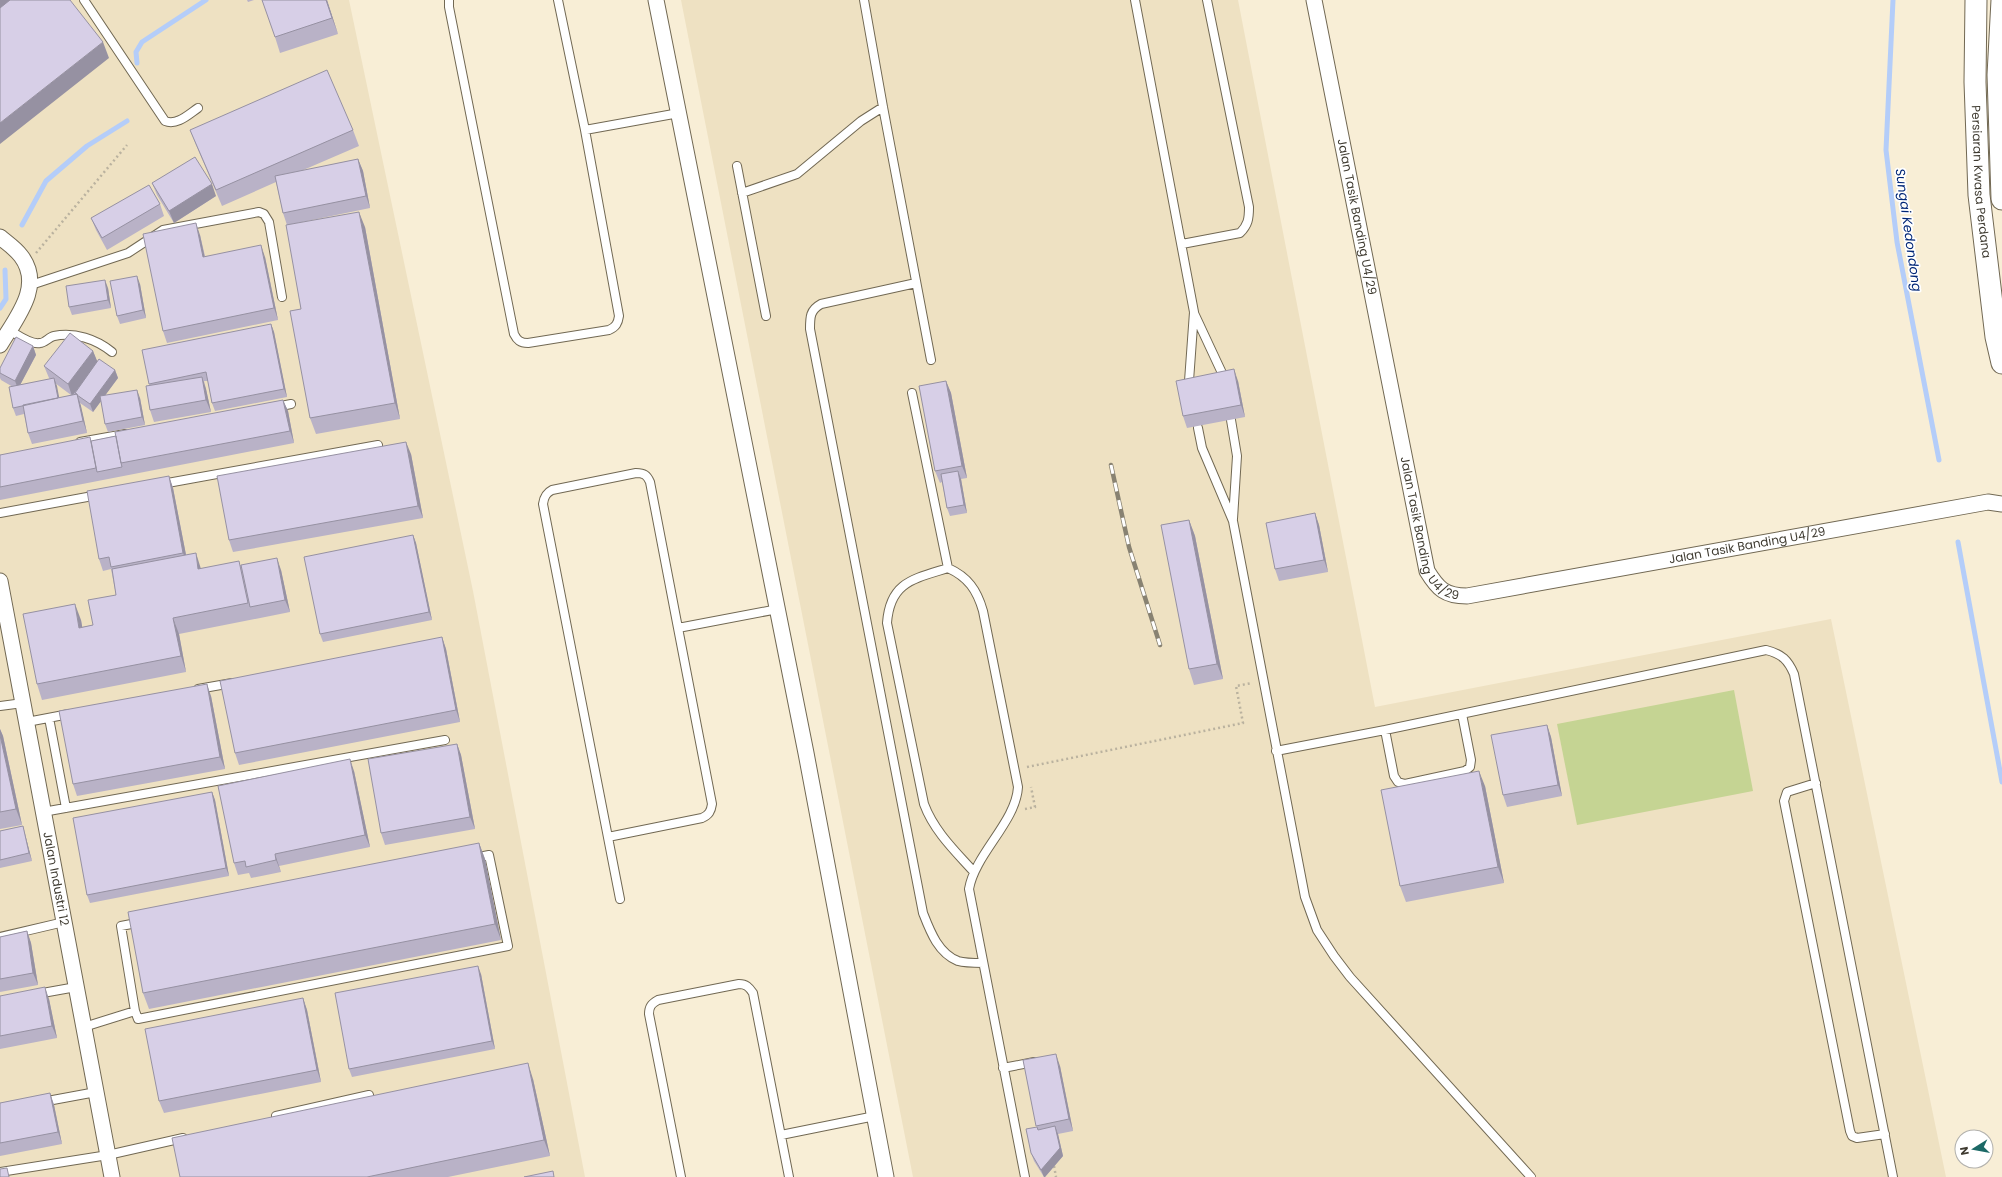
<svg xmlns="http://www.w3.org/2000/svg" width="2002" height="1177" viewBox="0 0 2002 1177" font-family="Poppins,sans-serif">
	<style>
		.built { fill: #eee1c2 }
		.green { fill: #c5d493 }
		.lines { fill: none; stroke-linecap: round; stroke-linejoin: round }
		.stream { stroke: #b4cdf9; stroke-width: 5 }
		.service-casing { stroke: #716853; stroke-width: 10 }
		.minor-casing { stroke: #716853; stroke-width: 17 }
		.secondary-casing { stroke: #716853; stroke-width: 23 }
		.path { stroke: #bab29f; stroke-width: 2.5; stroke-dasharray: 2 3; stroke-linecap: butt }
		.service { stroke: #fff; stroke-width: 8 }
		.minor { stroke: #fff; stroke-width: 15 }
		.secondary { stroke: #fff; stroke-width: 21 }
		.rail-casing { stroke: #888272; stroke-width: 4.5 }
		.rail { stroke: #fff; stroke-width: 3; stroke-dasharray: 9; stroke-linecap: butt }
		.wall { fill: #b9b2c7; fill-rule: evenodd }
		.shaded-wall { fill: #9691a2 }
		.building { fill: #d7cfe7; stroke: #9691a2 }
		.labels { text-anchor: middle; stroke-width: 3.5; stroke-linejoin: round; paint-order: stroke }
		.street-label { font-size: 12px; fill: #3f3b31; stroke: #fff }
		.water-label { font-size: 13px; font-style: italic; fill: #002676; stroke: #fff }
	</style>
	<rect width="100%" height="100%" fill="#f8eed6"/>
	<!-- built -->
	<path class="built" d="M0,0H349L473,591L585,1177H0Z
		M681,0H1238L1375,707L1831,619L1946,1177H913Z"/>
	<!-- green -->
	<path class="green" d="M1734,690L1753,791L1577,825L1557,724Z"/>
	<g class="lines">
		<!-- stream -->
		<path class="stream" d="M1893,0L1886,150L1897,242L1939,460
			M137,63L136,52L142,42L206,0
			M22,225L46,181L87,146L127,121
			M0,308L6,299L5,270
			M1958,542L2002,782"/>
		<!-- service casing -->
		<g class="service-casing">
			<path id="service" d="M84,0L165,121C177,126 189,114 198,108
				M449,0V7L514,334C517,340 520,343 528,343L609,330C616,327 618,323 619,316L585,130L558,0
				M864,0L883,107L931,360
				M1135,0L1194,312L1189,381L1191,388
				M585,130L679,113
				M737,166L766,316
				M742,193L797,174L861,121L883,107
				M1182,244L1240,233C1248,225 1249,219 1249,207L1207,0
				M916,283L821,304C810,310 810,317 810,329L923,913C930,931 938,953 958,961C965,963 975,963 983,963
				M31,285L128,253L163,230L259,212L264,214L269,222L282,297
				M1194,313L1222,373L1223,381
				M9,330C16,334 31,345 40,343C45,343 49,337 54,336C75,332 96,339 112,352
				M912,393L948,568
				M276,407L291,404
				M1231,420L1237,456L1233,519
				M1198,428L1202,448L1233,521L1305,897L1317,930L1334,956L1350,977L1531,1177
				M80,442L125,434
				M162,484L378,445
				M0,513L98,495
				M198,689L232,683
				M0,706L23,703
				M49,718L66,808
				M27,722L69,714
				M1385,730L1394,776L1398,782L1405,784L1465,771L1470,767L1471,760L1462,714
				M1276,751L1385,730L1766,650C1782,654 1788,660 1794,674L1893,1177
				M1816,783L1787,792L1784,801L1850,1131L1852,1136L1857,1138L1885,1134
				M43,812L445,740
				M608,837L702,818C709,815 711,811 712,804L678,628L778,609
				M489,855L508,946L138,1019L135,1011L121,926Z
				M974,872C955,851 934,831 924,804L887,623C890,582 913,579 948,568C968,577 977,590 983,611L1018,787C1016,822 975,854 969,889L1025,1177
				M620,899L543,504C544,497 546,493 552,490L636,473C644,473 647,475 650,482L678,628
				M0,937L64,922
				M37,994L76,987
				M84,1027L135,1011
				M1003,1068L1034,1062
				M42,1102L96,1092
				M276,1116L369,1095
				M781,1135L875,1116
				M0,1172L108,1155L183,1138
				M681,1177L649,1014C649,1007 651,1004 658,1000L739,984C746,984 749,987 753,993L789,1177"/>
		</g>
		<!-- minor casing -->
		<g class="minor-casing">
			<g id="minor">
				<path d="M656,0L806,753L886,1177"/>
				<path id="s1" d="M1314,0L1427,571C1438,589 1445,596 1467,596L1988,502L2002,504"/>
				<path d="M0,237C7,243 15,248 21,256C44,286 16,318 0,345"/>
				<path id="s2" d="M0,581L112,1177"/>
			</g>
		</g>
		<!-- secondary casing -->
		<g class="secondary-casing">
			<g id="secondary">
				<path id="s3" d="M1976,0L1975,82L1979,195L1996,337L2002,363"/>
				<path d="M2002,0L1998,75L2002,199"/>
			</g>
		</g>
		<!-- path -->
		<path class="path" d="M36,253L127,145
			M1027,767L1243,723L1236,686L1252,683
			M1025,809L1035,807L1031,787
			M1054,1166L1056,1177"/>
		<!-- service -->
		<use href="#service" class="service"/>
		<!-- minor -->
		<use href="#minor" class="minor"/>
		<!-- secondary -->
		<use href="#secondary" class="secondary"/>
		<!-- rail casing -->
		<g class="rail-casing">
			<path id="rail" d="M1111,465L1129,547L1160,645"/>
		</g>
		<!-- rail -->
		<use href="#rail" class="rail"/>
	</g>
	<!-- wall -->
	<path class="wall" d="M247,0H254L248,2Z
		M327,0L338,34L280,53L275,37Z
		M190,130H353L359,146L301,171L358,159L363,171L370,208L288,225L365,227L400,419L316,434L310,418L301,309L287,225L283,213L276,182L222,206L196,145Z
		M152,183L216,196L174,223L157,195Z
		M160,204L164,216L107,250L96,230L91,218Z
		M200,235L205,256L265,257L278,320L167,343L163,331Z
		M140,284L146,318L120,324L117,316Z
		M108,288L111,308L72,315L69,307Z
		M271,324L274,332L287,397L215,411L212,403L208,381H204L206,389L211,412L154,422L150,410V386L149,384Z
		M33,346L36,355L20,385L50,379L49,378L44,366L93,351L97,362L115,370L118,378L105,395L140,398L145,425L108,432L105,424L101,401L93,412L80,403L87,433L32,444L28,433L24,414L16,416L13,408V387L1,380L0,378V368ZM55,383L71,395L59,398Z
		M946,381L951,393L967,478L961,479L967,513L950,516L947,508L942,482L940,483L935,471Z
		M1238,381L1245,417L1187,428L1183,416Z
		M283,400L288,411L294,443L0,500V455L91,441Z
		M411,454L423,518L233,552L229,540Z
		M169,476L173,488L186,555L201,569L241,565L281,570L290,612L179,634L186,672L42,700L37,684L81,620L82,627L93,625L116,595L111,569L103,571L99,559Z
		M1315,513L1319,525L1328,572L1279,581L1275,569Z
		M1189,520L1195,536L1223,679L1194,685L1189,669Z
		M413,535L416,543L432,620L323,642L320,634Z
		M442,637L446,649L460,722L239,765L235,753Z
		M211,696L225,769L77,796L73,784Z
		M1547,725L1551,737L1562,796L1507,807L1503,795Z
		M0,729L3,736L22,825L0,829Z
		M457,744L461,755L475,829L385,845L381,833Z
		M354,771L370,847L279,866L281,872L251,878L249,873L238,875L234,863Z
		M1485,786L1504,883L1406,902L1400,886Z
		M212,792L215,800L229,876L90,903L87,895Z
		M23,826L25,834L32,861L0,868V831Z
		M479,843L485,859L501,940L149,1009L143,993Z
		M27,931L31,943L38,985L0,992V937Z
		M481,974L495,1049L352,1077L349,1069Z
		M0,996L49,999L57,1038L0,1049Z
		M303,998L307,1010L321,1082L164,1113L159,1101Z
		M1023,1060L1060,1066L1073,1131L1058,1134L1063,1156L1045,1177H1044L1034,1161L1031,1153L1037,1127Z
		M533,1079L550,1156L448,1177H180Z
		M50,1093L54,1105L62,1144L0,1156V1103Z"/>
	<!-- shaded-wall -->
	<path class="shaded-wall" d="M0,0H11L0,9Z
		M326,0H327L338,34L332,18Z
		M103,42L109,58L0,144V123Z
		M358,159L363,171L370,208L366,196Z
		M212,184L216,196L174,223L169,211Z
		M359,212L365,227L400,419L395,403Z
		M196,223L200,235L207,268L203,257Z
		M261,245L265,257L278,320L274,308Z
		M137,276L140,284L146,318L143,310Z
		M105,280L108,288L111,308L108,300Z
		M271,324L274,332L287,397L284,389Z
		M33,346L36,355L18,389L15,381Z
		M93,351L98,363L72,396L68,384Z
		M1234,369L1238,381L1245,417L1241,405Z
		M115,370L118,378L93,412L90,404Z
		M202,377L206,389L211,412L206,400Z
		M54,378L57,386L61,407L58,399Z
		M946,381L951,393L967,478L962,466Z
		M137,390L140,398L145,425L142,417Z
		M77,394L81,406L87,433L83,421Z
		M283,400L288,411L294,443L290,431Z
		M406,442L411,454L423,518L418,506Z
		M958,471L961,479L967,513L964,505Z
		M169,476L173,488L188,565L183,553Z
		M1315,513L1319,525L1328,572L1324,560Z
		M1189,520L1195,536L1223,679L1217,664Z
		M413,535L416,543L432,620L429,612Z
		M196,553L201,569H198Z
		M277,558L281,570L290,612L285,600Z
		M75,604L81,620L85,643L79,628Z
		M173,618L179,634L186,672L181,656Z
		M442,637L446,649L460,722L456,710Z
		M207,684L211,696L225,769L220,757Z
		M1547,725L1551,737L1562,796L1558,785Z
		M0,729L3,736L22,825L16,809L0,735Z
		M457,744L461,755L475,829L470,817Z
		M350,759L354,771L370,847L365,835Z
		M1479,771L1485,786L1504,883L1498,867Z
		M212,792L215,800L229,876L226,868Z
		M23,826L25,834L32,861L29,853Z
		M479,843L485,859L501,940L495,924Z
		M275,854L281,872L276,860Z
		M27,931L31,943L38,985L33,973Z
		M478,966L481,974L495,1049L492,1041Z
		M45,987L49,999L57,1038L52,1026Z
		M303,998L307,1010L321,1082L317,1070Z
		M1056,1054L1060,1066L1073,1131L1069,1119Z
		M528,1063L533,1079L550,1156L544,1140Z
		M50,1093L54,1105L62,1144L58,1132Z
		M1055,1126L1058,1134L1063,1156L1045,1177H1044L1041,1170Z"/>
	<!-- building -->
	<path class="building" d="M10,0H70L103,42L0,123V8Z
		M262,0H326L332,18L275,37Z
		M327,70L353,130L216,190L190,130Z
		M195,157L212,184L169,211L152,183Z
		M358,159L366,196L283,213L275,176Z
		M149,185L160,204L102,238L91,218Z
		M359,212L395,403L310,418L290,311L301,309L286,225Z
		M196,223L203,257L261,245L274,308L163,331L143,234Z
		M137,276L143,310L117,316L110,281Z
		M105,280L108,300L69,307L66,286Z
		M271,324L284,389L212,403L206,372L149,384L142,350Z
		M70,333L93,351L68,384L44,366Z
		M16,337L33,346L15,381L0,373V368Z
		M99,359L115,370L90,404L77,395V394L75,393Z
		M1234,369L1241,405L1183,416L1176,381Z
		M202,377L206,400L150,410L146,386Z
		M54,378L58,398L13,408L9,387Z
		M946,381L962,466L935,471L919,386Z
		M137,390L142,417L105,424L100,396Z
		M77,394L83,421L28,433L23,405Z
		M283,400L290,431L121,463L115,432Z
		M116,436L121,463L122,467L97,472L91,441Z
		M90,437L96,468L0,487V455Z
		M406,442L418,506L229,540L217,476Z
		M958,471L964,505L947,508L941,474Z
		M169,476L183,553L111,567L109,557L99,559L87,491Z
		M1315,513L1324,560L1275,569L1266,523Z
		M1189,520L1217,664L1189,669L1161,525Z
		M413,535L429,612L320,634L304,557Z
		M196,553L198,569L239,561L248,603L173,618L181,656L37,684L23,614L75,604L79,628L93,625L88,600L116,595L112,569Z
		M277,558L285,600L250,607L241,565Z
		M442,637L456,710L235,753L220,681Z
		M207,684L220,757L73,784L59,711Z
		M1547,725L1558,785L1503,795L1491,735Z
		M0,735L16,809L0,812Z
		M457,744L470,817L381,833L368,759Z
		M350,759L365,835L275,854L276,860L246,867L245,861L234,863L218,786Z
		M1479,771L1498,867L1400,886L1381,790Z
		M212,792L226,868L87,895L73,818Z
		M23,826L29,853L0,860V831Z
		M479,843L495,924L143,993L128,912Z
		M27,931L33,973L0,979V937Z
		M478,966L492,1041L349,1069L335,993Z
		M45,987L52,1026L0,1036V996Z
		M303,998L317,1070L159,1101L145,1029Z
		M1056,1054L1069,1119L1036,1126L1023,1060Z
		M528,1063L544,1140L367,1177H180L172,1138Z
		M50,1093L58,1132L0,1143V1103Z
		M1055,1126L1060,1148L1041,1170L1031,1153L1026,1129L1037,1127L1038,1130Z
		M7,1168L9,1177H0V1169Z
		M553,1171L554,1177H524Z"/>
	<g class="labels">
		<!-- street labels -->
		<g class="street-label">
			<text dy="4" stroke="none"><textPath href="#s3" startOffset="182">Persiaran Kwasa Perdana</textPath></text>
			<text dy="4" stroke="none"><textPath href="#s1" startOffset="221">Jalan Tasik Banding U4/29</textPath></text>
			<text dy="4" stroke="none"><textPath href="#s1" startOffset="545">Jalan Tasik Banding U4/29</textPath></text>
			<text dy="4" stroke="none"><textPath href="#s1" startOffset="917">Jalan Tasik Banding U4/29</textPath></text>
			<text dy="4" stroke="none"><textPath href="#s2" startOffset="303">Jalan Industri 12</textPath></text>
		</g>
		<!-- water labels -->
		<g class="water-label">
			<text transform="translate(1909 230) rotate(82)" y="5">Sungai Kedondong</text>
		</g>
	</g>
	<!-- north arrow -->
	<g transform="translate(1974 1149) rotate(259)"><circle r="19" fill="#ffffff" stroke="#b2b1ad"/>
	<path d="M0-3L7 15L0 10L-7 15Z" fill="#1c6966"/>
	<text y="-6" font-size="11" font-weight="bold" text-anchor="middle" fill="#3f3b31">N</text>
	</g>
</svg>
